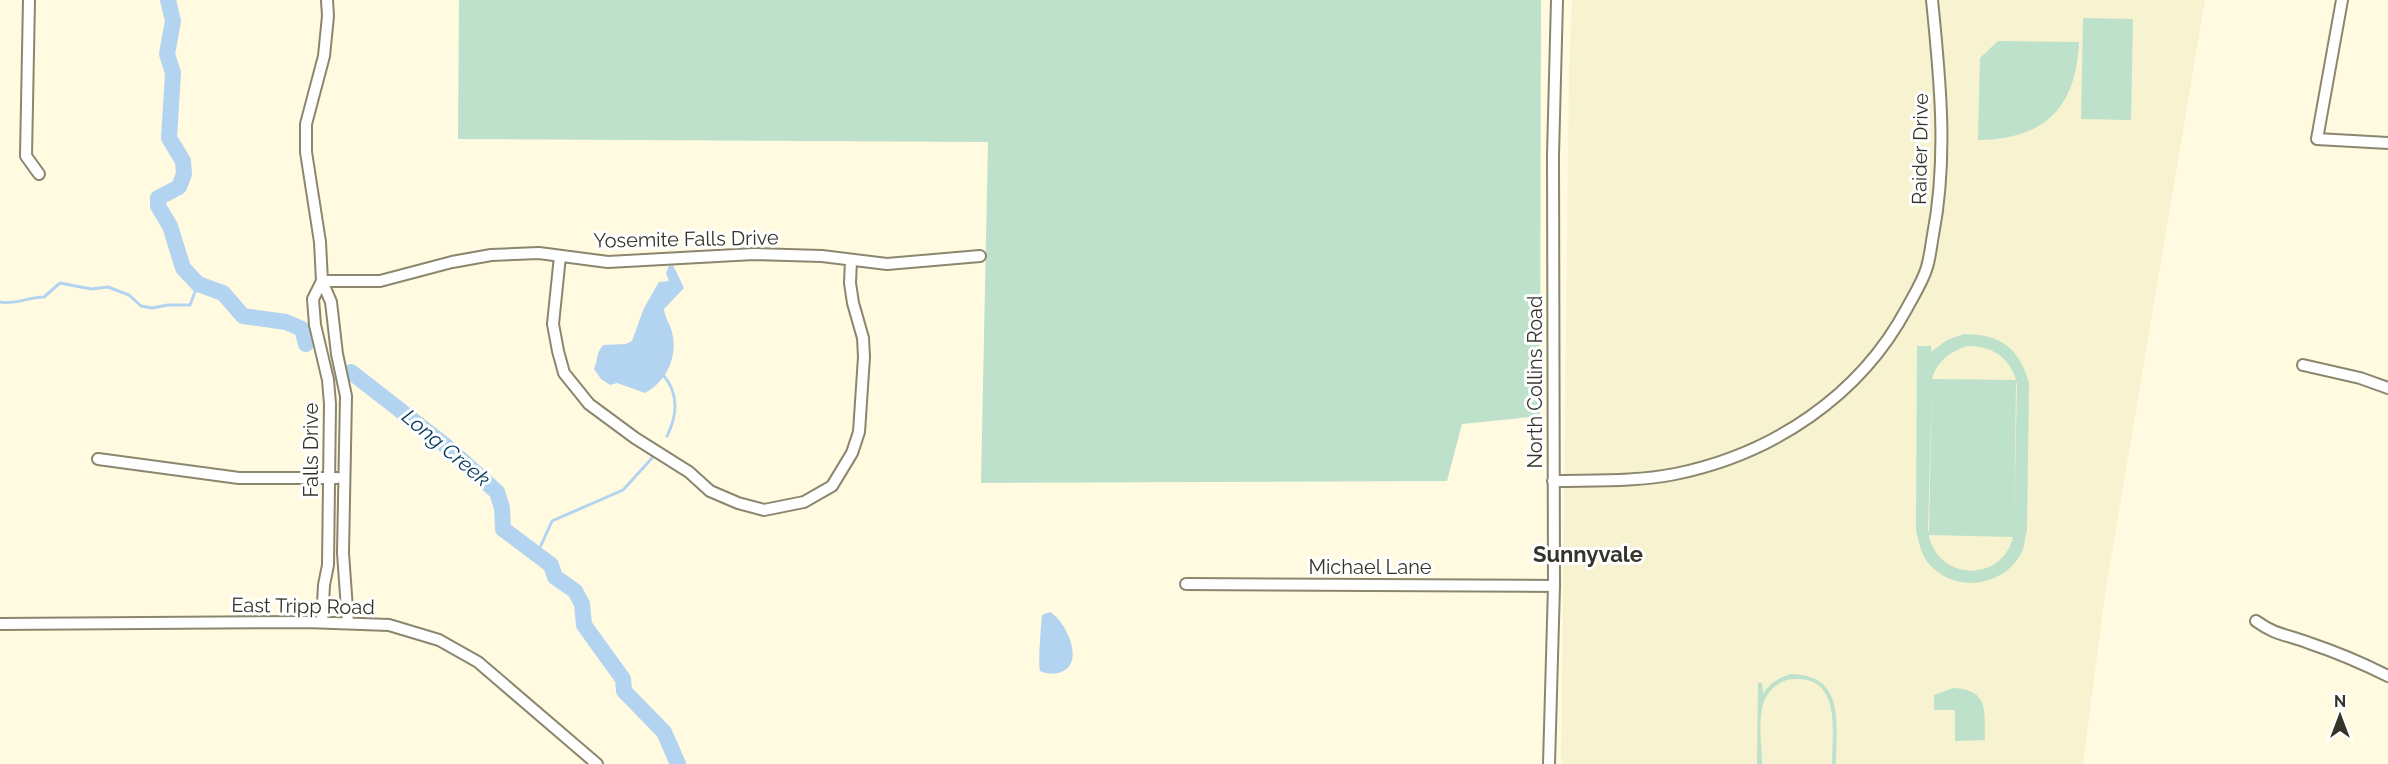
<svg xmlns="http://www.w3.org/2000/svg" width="2388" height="764" viewBox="0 0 2388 764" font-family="Raleway,sans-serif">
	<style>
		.built { fill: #f7f2d0 }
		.green { fill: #bde1cb; fill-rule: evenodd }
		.water { fill: #b2d4f1 }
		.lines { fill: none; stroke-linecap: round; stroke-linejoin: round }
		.stream { stroke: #b2d4f1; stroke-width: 3 }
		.river { stroke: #b2d4f1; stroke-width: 16 }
		.minor-casing { stroke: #8b876f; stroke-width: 14 }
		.minor { stroke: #fff; stroke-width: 10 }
		.labels { text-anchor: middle; stroke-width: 6; stroke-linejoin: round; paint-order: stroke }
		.street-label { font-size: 20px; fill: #35342a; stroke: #fff }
		.water-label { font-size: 21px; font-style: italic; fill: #00375b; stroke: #fff }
		.quarter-label { font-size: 22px; font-weight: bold; fill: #35342a; stroke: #fff }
	</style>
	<rect width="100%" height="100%" fill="#fffae0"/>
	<!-- built -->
	<path class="built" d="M1572,0H2205L2105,594L2083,764H1561L1569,75Z"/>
	<!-- green -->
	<path class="green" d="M459,0H1541L1540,416L1462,424L1447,481L981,483L988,142L458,139Z
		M2083,18L2133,19L2131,120L2081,119Z
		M1998,41L2079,42C2076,109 2044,139 1978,140L1980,58Z
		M1964,334C2001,334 2019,348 2029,383L2027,530C2025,536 2025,543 2023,549C2008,586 1956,595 1929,564C1921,555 1919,542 1916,530L1917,346H1931V352L1947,340ZM1967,346C1991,346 2009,356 2016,380L1932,379C1937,361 1950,352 1967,346ZM1932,381L1929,533L1928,530ZM2017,383L2014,530V531L2016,383ZM1929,536L1930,535L2013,537C2002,583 1939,581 1929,536Z
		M1791,674C1846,675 1836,724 1836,764H1832C1832,733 1842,677 1795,679C1782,679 1771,687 1765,699C1757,717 1762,745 1762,764H1757L1758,683H1762L1763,694C1770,683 1778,678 1791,674Z
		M1953,688C1990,690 1984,711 1985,740L1955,741V710H1934V695Z"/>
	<!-- water -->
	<path class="water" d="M673,265L684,288L664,309C665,318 670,324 672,332C678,356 667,381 645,393L617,383L610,385L601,379L594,369C598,360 596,353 603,345L626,344L632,341L644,308L659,282L669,281L666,273L669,266Z
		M1050,612C1067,622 1087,666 1058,673C1052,674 1046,674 1040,671C1038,665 1041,624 1042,615Z"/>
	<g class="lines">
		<!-- stream -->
		<path class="stream" d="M0,302C16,305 28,297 44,297L60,283L91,289L108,287L129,295L141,306L152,308L168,305H190L198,284
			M664,376C679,394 677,416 667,436
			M537,554L552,521L623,490L653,457"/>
		<!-- river -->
		<path class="river" d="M168,0L173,21L167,54L173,73L169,138L183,161L184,174L179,187L158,198V206L170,226L183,268L198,284L223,293L243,316L286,322L302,329L306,344
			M351,372L446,446L497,492L502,508L503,529L551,565L555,577L575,591L582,604L584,625L623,679L624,691L664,732L678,764"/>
		<!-- minor casing -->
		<g class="minor-casing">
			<path id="minor" d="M29,0L26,156L39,174
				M327,0L328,16L324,56L306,124V152L320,242L322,281L331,302L337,354L346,396L343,553L348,623
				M2342,0L2317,139L2388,143
				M560,256L553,324L558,351L564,373L589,404L635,438L689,472L710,491L738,503L764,510L804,502L832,486L852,453L859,432L864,357L863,338L853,303L850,283L851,260
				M322,281H380L452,262L491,255L539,253L608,262L754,254L822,256L887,264L980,256
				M322,281L313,299L315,325L328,380L330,404L328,565L324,585L322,622
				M2303,365L2360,378L2388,388
				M98,459L239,478H337
				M1553,481C1594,480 1635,482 1675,474C1773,454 1860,396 1907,308C1914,295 1923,281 1927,267C1930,257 1931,246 1933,235C1948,158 1940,78 1932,0
				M1186,584L1554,586
				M2256,621C2277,636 2286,634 2309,643C2336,652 2362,663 2388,676
				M0,624L306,622L389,625L439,640L478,662L597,764
				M1549,764L1554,586L1553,155L1557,0"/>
		</g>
		<!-- minor -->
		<use href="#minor" class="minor"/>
	</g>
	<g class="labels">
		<!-- street labels -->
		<g class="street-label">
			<text transform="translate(1920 149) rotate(-89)" y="7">Raider Drive</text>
			<text transform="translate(686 239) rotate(-1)" y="7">Yosemite Falls Drive</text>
			<text transform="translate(1535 382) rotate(-90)" y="7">North Collins Road</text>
			<text transform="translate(311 450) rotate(-90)" y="7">Falls Drive</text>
			<text x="1370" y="574">Michael Lane</text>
			<text transform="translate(303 606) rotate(1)" y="7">East Tripp Road</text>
		</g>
		<!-- water labels -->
		<g class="water-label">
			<text transform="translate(446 448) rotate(40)" y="7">Long Creek</text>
		</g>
		<!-- quarter labels -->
		<g class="quarter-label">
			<text x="1588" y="562">Sunnyvale</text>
		</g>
	</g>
	<!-- north arrow -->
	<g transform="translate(2340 716)" stroke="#ffffff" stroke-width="4.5" paint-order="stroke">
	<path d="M0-4.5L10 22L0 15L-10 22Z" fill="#35342a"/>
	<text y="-9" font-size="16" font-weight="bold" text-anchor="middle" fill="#35342a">N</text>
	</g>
</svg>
